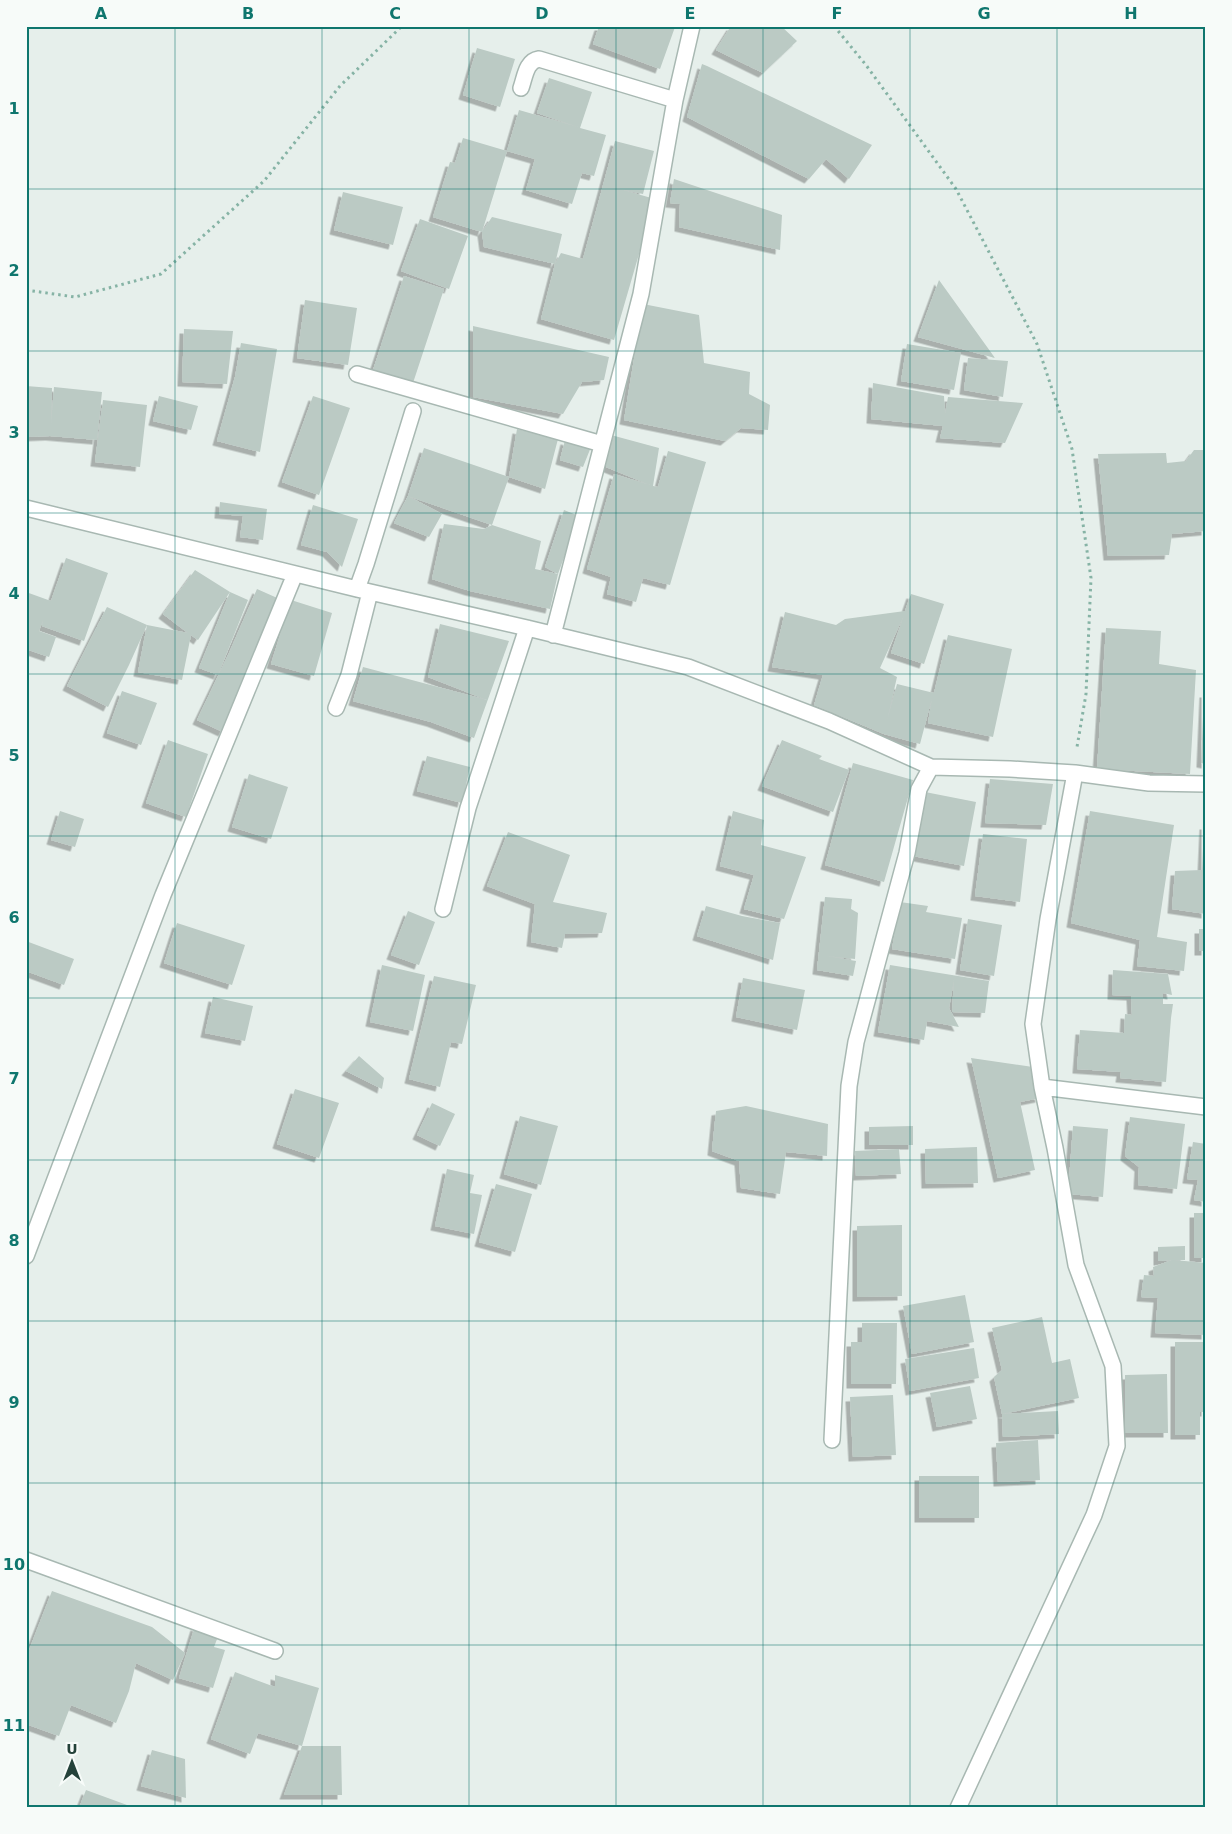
<svg xmlns="http://www.w3.org/2000/svg" width="1232" height="1834" viewBox="0 0 1232 1834" font-family="'DejaVu Sans',sans-serif">
	<style>
		.building { fill: #bbcac4; filter: url(#shadow) }
		.lines { fill: none; stroke-linecap: round; stroke-linejoin: round }
		.minor-casing { stroke: #a8b8b2; stroke-width: 18 }
		.path { stroke: #86b3a5; stroke-width: 3; stroke-dasharray: 2.5 4; stroke-linecap: butt }
		.minor { stroke: #fff; stroke-width: 15 }
		.grid { fill: none; stroke: #0f766e; stroke-width: 1; stroke-opacity: 0.55 }
		.neatline { fill: none; stroke: #0f766e; stroke-width: 2 }
		.grid-label { font-size: 16px; text-anchor: middle; font-weight: bold; fill: #0f766e }
	</style>
	<defs>
		<filter id="shadow"><feDropShadow dx="-4.5" dy="4.5" stdDeviation="0" flood-color="#0004"/></filter>
	</defs>
	<rect width="100%" height="100%" fill="#e6efeb"/>
	<!-- building -->
	<path class="building" d="M599,26H673L675,27L660,69L593,44Z
		M731,26H781L797,41L763,73L716,50Z
		M477,48L515,59L500,107L463,95Z
		M702,64L707,66L872,145L849,179L826,159L809,179L687,117Z
		M549,78L592,92L580,128L606,135L594,176L582,173L572,204L526,190L535,159L507,151L482,232L433,217L450,162L455,163L463,138L507,151L519,110L578,127L537,113Z
		M615,141L654,151L643,194L616,188L655,199L614,340L541,319L555,264L561,253L583,259Z
		M674,179L782,215L780,250L679,227L680,204L670,203Z
		M343,192L403,207L393,245L334,230Z
		M492,217L562,234L555,264L484,247L482,232Z
		M420,219L468,236L449,289L401,271Z
		M404,276L444,289L412,386L372,373Z
		M939,280L995,358L918,337Z
		M305,300L357,308L348,365L297,358Z
		M643,304L699,315L704,363L750,372L749,394L770,405L768,430L741,428L725,441L624,420Z
		M473,326L609,357L604,380L582,382L563,414L473,397Z
		M184,329L233,331L227,384L182,382Z
		M241,343L277,349L260,452L217,441L235,377Z
		M907,344L961,353L954,390L901,381Z
		M968,358L1008,361L1003,397L964,390Z
		M873,383L944,396L945,414L948,397L1023,403L1005,443L940,438L943,426L871,419Z
		M26,386L52,388L51,425L54,387L102,392L97,440L50,436L26,437Z
		M159,396L198,406L191,430L153,421Z
		M313,396L350,408L319,495L282,482Z
		M103,400L147,405L140,467L95,462Z
		M517,429L558,439L545,489L509,477Z
		M611,435L659,448L653,486L658,487L668,451L706,462L670,585L643,578L636,602L607,594L611,577L587,569L614,474L650,485L606,467Z
		M565,440L591,447L583,467L560,460Z
		M424,448L509,477L492,525L408,496L442,514L429,537L394,523L408,496Z
		M1194,450H1206V531L1172,534L1169,555L1108,556L1098,454L1166,453L1167,463L1186,461Z
		M220,502L267,509L263,540L240,537L243,516L219,514Z
		M313,505L358,519L342,567L327,552L301,545Z
		M564,510L579,516L558,574L545,567Z
		M444,524L484,529L492,525L541,541L535,569L558,574L550,609L470,591L432,579Z
		M66,558L108,573L84,641L42,626L43,620L39,631L56,637L49,657L26,649V592L51,601Z
		M195,570L230,592L198,640L191,635L182,680L138,672L147,625L188,633L163,614Z
		M257,589L284,601L223,732L197,720L229,653Z
		M230,592L248,600L218,675L199,668Z
		M911,594L944,604L924,664L891,653L904,615L880,668L897,677L887,721L897,684L934,693L948,635L1012,649L993,737L928,723L932,698L920,744L884,734L814,705L823,675L772,667L785,612L836,625L845,619L905,611Z
		M291,600L332,613L314,676L271,664Z
		M107,607L147,625L129,665L108,707L67,686Z
		M440,624L509,641L474,738L431,722L353,701L363,667L487,700L428,677Z
		M1106,628L1161,631L1159,664L1196,670L1190,774L1097,769Z
		M122,691L157,703L141,745L107,733Z
		M1204,693H1206V764L1201,763Z
		M168,740L208,754L186,817L146,803Z
		M782,740L822,756L819,759L849,770L833,812L762,786Z
		M427,756L470,767L462,803L417,791Z
		M853,763L913,780L884,882L825,865Z
		M249,774L288,787L271,839L232,827Z
		M990,779L1053,784L1046,825L985,823Z
		M925,792L976,802L964,866L913,856Z
		M60,811L84,819L75,847L51,840Z
		M733,811L764,820L761,845L806,857L784,919L744,909L754,875L720,866Z
		M1090,811L1174,825L1157,937L1187,942L1184,971L1137,966L1140,940L1071,923Z
		M1204,825H1206V914L1172,909L1175,871L1202,870Z
		M508,832L570,855L553,902L607,913L602,933L565,934L562,948L531,942L535,904L487,886Z
		M983,834L1027,839L1020,902L975,896Z
		M825,897L852,899L851,909L858,913L855,959L827,956L856,961L853,976L817,970Z
		M900,902L928,906L926,912L962,918L955,959L892,949Z
		M706,906L742,916L780,923L773,960L697,936Z
		M408,911L435,922L419,965L391,955Z
		M968,919L1002,925L994,976L960,970Z
		M177,923L245,945L232,985L164,963Z
		M1199,929H1206V951H1199Z
		M26,941L74,959L64,985L26,971Z
		M382,965L425,975L413,1031L370,1022Z
		M890,965L989,981L985,1013L952,1012L954,980L949,1008L959,1027L927,1021L924,1040L878,1032Z
		M1113,970L1168,974L1172,995L1163,993V1004H1173L1171,1018L1166,1082L1120,1078L1121,1072L1077,1069L1080,1030L1124,1033L1125,1014L1132,1015L1131,996L1112,995Z
		M434,976L476,985L462,1044L451,1042L440,1087L409,1079Z
		M743,978L805,990L797,1030L736,1017Z
		M213,997L253,1006L245,1041L205,1033Z
		M359,1056L384,1078L382,1089L346,1071Z
		M971,1058L1033,1067L1040,1098L1020,1102L1035,1170L998,1178Z
		M295,1089L339,1103L319,1158L277,1144Z
		M432,1103L455,1114L440,1146L417,1135Z
		M746,1106L828,1124L827,1156L786,1152L780,1194L741,1188L739,1161L712,1151L716,1111Z
		M520,1116L558,1126L541,1185L504,1174Z
		M1130,1117L1185,1124L1177,1189L1138,1185L1139,1167L1125,1156Z
		M913,1126V1145H869V1127Z
		M1073,1126L1108,1129L1103,1197L1068,1194Z
		M1193,1142L1206,1144V1202L1194,1200L1198,1180L1187,1179Z
		M977,1147L978,1183L926,1184L925,1149Z
		M899,1149L901,1174L856,1176L855,1151Z
		M447,1169L474,1175L470,1193L482,1195L474,1234L435,1226Z
		M496,1184L532,1194L515,1252L479,1242Z
		M1194,1213H1206V1258H1194Z
		M902,1225V1296L857,1297V1226Z
		M1185,1246V1260H1174L1206,1263V1335L1155,1333L1158,1298L1141,1297L1144,1275L1154,1276L1153,1267L1172,1260L1158,1261V1247Z
		M965,1295L974,1342L912,1354L903,1306Z
		M1042,1317L1052,1363L1070,1359L1079,1398L1002,1414L994,1377L1002,1370L992,1328Z
		M862,1323H897L896,1384H851V1342H862Z
		M1175,1342H1206V1412H1200V1435H1175Z
		M974,1348L979,1378L910,1391L905,1359Z
		M1167,1374L1168,1433H1125V1375Z
		M970,1386L977,1419L937,1427L930,1393Z
		M893,1395L896,1455L853,1457L850,1397Z
		M1058,1411L1059,1434L1003,1437L1002,1414Z
		M1038,1440L1040,1480L998,1482L996,1443Z
		M919,1476H979V1518H919Z
		M52,1591L152,1627L185,1653L173,1680L136,1663L129,1691L116,1723L71,1705L59,1736L26,1724V1658Z
		M195,1626L219,1634L214,1647L225,1650L213,1688L179,1678Z
		M235,1672L275,1687V1675L319,1688L302,1746H341L342,1795H284L302,1746L258,1733L250,1754L211,1739Z
		M152,1750L185,1759L186,1798L141,1786Z
		M86,1790L127,1805V1808H79Z"/>
	<g class="lines">
		<!-- minor casing -->
		<g class="minor-casing">
			<path id="minor" d="M521,88C525,77 526,61 539,59L675,100
				M357,374L602,444
				M26,508L357,589L527,628L688,667L829,721L931,767L1010,769L1075,773L1149,783L1206,784
				M357,589L366,564L413,411
				M553,635L641,294L675,100L692,26
				M336,708L349,675L370,592
				M1075,773L1048,919L1033,1024L1042,1087L1206,1107
				M443,909L468,808L527,628
				M26,1256L163,895L295,574
				M832,1440L849,1086L856,1042L907,853L919,789L931,767
				M26,1560L275,1651
				M958,1808L1094,1515L1117,1446L1113,1366L1076,1265L1055,1148L1042,1087"/>
		</g>
		<!-- path -->
		<path class="path" d="M834,26L866,65L956,189L1037,344L1072,449L1091,578L1086,694L1077,747
			M26,290L75,297L161,274L264,181L340,86L402,26"/>
		<!-- minor -->
		<use href="#minor" class="minor"/>
	</g>
	<!-- grid -->
	<path class="grid" d="M175,26V1808M322,26V1808M469,26V1808M616,26V1808M763,26V1808M910,26V1808M1057,26V1808M26,189H1206M26,351H1206M26,513H1206M26,674H1206M26,836H1206M26,998H1206M26,1160H1206M26,1321H1206M26,1483H1206M26,1645H1206"/>
	<!-- border -->
	<rect width="1232" height="1834" fill="none" stroke="#f7fbf9" stroke-width="55"/>
	<!-- north arrow -->
	<g transform="translate(72 1762)" stroke="#f7fbf9" stroke-width="4" paint-order="stroke">
	<path d="M0-4L9 19L0 12L-9 19Z" fill="#24423a"/>
	<text y="-8" font-size="14" font-weight="bold" text-anchor="middle" fill="#24423a">U</text>
	</g>
	<rect x="28" y="28" width="1176" height="1778" class="neatline"/>
	<g class="grid-label">
		<text x="101" y="19">A</text>
		<text x="248" y="19">B</text>
		<text x="395" y="19">C</text>
		<text x="542" y="19">D</text>
		<text x="690" y="19">E</text>
		<text x="837" y="19">F</text>
		<text x="984" y="19">G</text>
		<text x="1131" y="19">H</text>
		<text x="14" y="114">1</text>
		<text x="14" y="276">2</text>
		<text x="14" y="438">3</text>
		<text x="14" y="599">4</text>
		<text x="14" y="761">5</text>
		<text x="14" y="923">6</text>
		<text x="14" y="1084">7</text>
		<text x="14" y="1246">8</text>
		<text x="14" y="1408">9</text>
		<text x="14" y="1570">10</text>
		<text x="14" y="1731">11</text>
	</g>
</svg>
